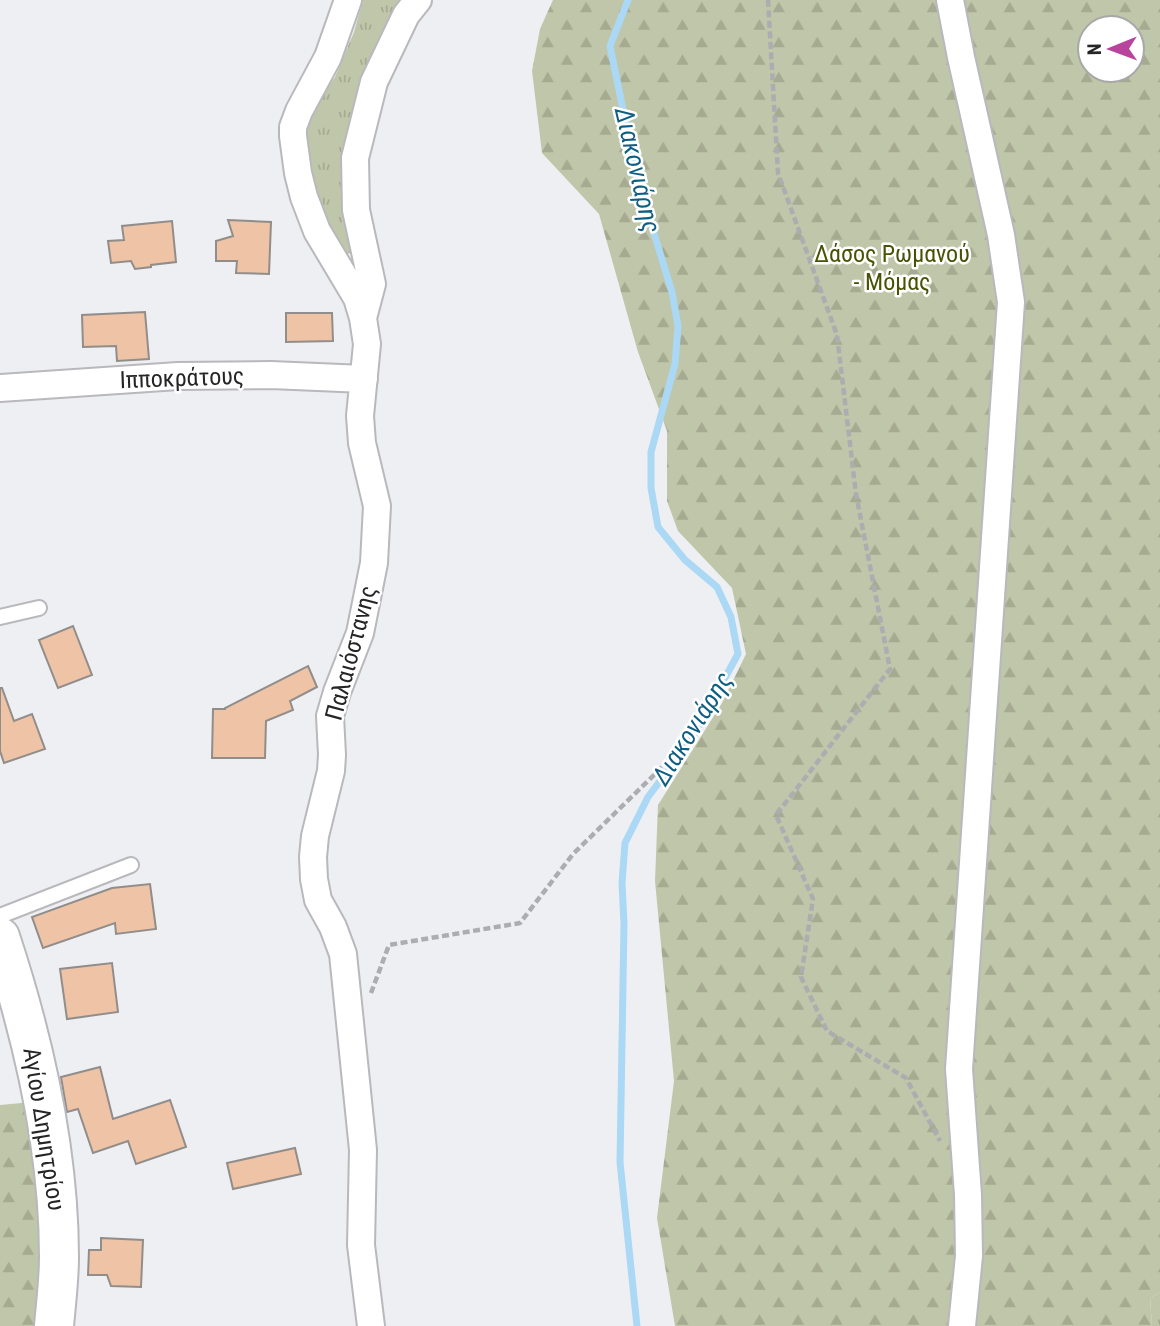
<svg xmlns="http://www.w3.org/2000/svg" width="1160" height="1326" viewBox="0 0 1160 1326" font-family="'Roboto Condensed',sans-serif">
	<style>
		.grass { fill: url(#grass-tufts) }
		.forest { fill: url(#forest-firs); fill-rule: evenodd }
		.lines { fill: none; stroke-linecap: round; stroke-linejoin: round }
		.stream { stroke: #aad8f5; stroke-width: 7 }
		.building { fill: #eec3a6; stroke: #918d8a; stroke-width: 2 }
		.service-casing { stroke: #b8b8bd; stroke-width: 18 }
		.minor-casing { stroke: #b8b8bd; stroke-width: 30 }
		.secondary-casing { stroke: #b8b8bd; stroke-width: 42 }
		.path { stroke: #acadb0; stroke-width: 4.5; stroke-dasharray: 7 3.5; stroke-linecap: butt }
		.service { stroke: #fff; stroke-width: 14 }
		.minor { stroke: #fff; stroke-width: 26 }
		.secondary { stroke: #fff; stroke-width: 38 }
		.labels { text-anchor: middle; stroke-width: 5; stroke-linejoin: round; paint-order: stroke }
		.park-label { font-size: 24px; fill: #495204; stroke: #fff }
		.street-label { font-size: 24px; fill: #252526; stroke: #fff }
		.water-label { font-size: 26px; font-style: italic; fill: #0f5e83; stroke: #fff }
	</style>
	<defs>
		<pattern id="grass-tufts" width="24" height="20" patternUnits="userSpaceOnUse" patternTransform="scale(1.75)"><rect width="24" height="20" fill="#c0c6a9"/><path d="M3 7l-1-3M5 7V3M7 7l1-3M15 17l-1-3M17 17v-4M19 17l1-3" fill="none" stroke="#a5aa91"/></pattern>
		<pattern id="forest-firs" width="22" height="20" patternUnits="userSpaceOnUse" patternTransform="scale(1.75)"><rect width="22" height="20" fill="#c0c6a9"/><path d="M5 1l3.5 6h-7zM16 11l3.5 6h-7z" fill="#a5aa91"/></pattern>
	</defs>
	<rect width="100%" height="100%" fill="#eeeff3"/>
	<!-- grass -->
	<path class="grass" d="M363,0H409L369,78L353,251L346,255L320,214L307,150V127L315,104L335,77L354,32Z
		M1160,1292V1326H1152L1150,1298Z"/>
	<!-- forest -->
	<path class="forest" d="M553,0H1160V1292L1150,1298L1152,1326H675L657,1218L674,1081L655,881L658,805L722,703L746,654L732,588L678,531L667,501V431L638,352L599,214L542,153L532,71L540,29ZM1090,28H1132V70H1090Z
		M32,1102L49,1228L44,1326H0V1105Z"/>
	<g class="lines">
		<!-- stream -->
		<path class="stream" d="M628,0L610,46L637,178L672,292L678,326L675,364L651,452V488L658,527L685,560L717,587L731,617L738,654L692,738L648,797L625,843L622,883L624,924L620,1162L637,1326"/>
	</g>
	<!-- building -->
	<path class="building" d="M228,220L271,222L269,274L236,273L237,261H216V241L233,236Z
		M172,221L176,262L151,265V267L135,269L131,261L111,263L108,241L124,240L122,226Z
		M145,312L149,359L117,361L116,346L83,347L82,315Z
		M286,313H332L333,341L286,342Z
		M73,626L92,675L58,688L39,640Z
		M308,666L317,687L290,701L293,710L266,721L265,758H212L213,709H225V708Z
		M0,688H2L14,721L32,714L45,749L4,763L0,751Z
		M150,884L156,929L116,934L115,923L43,948L32,917L112,888Z
		M112,963L118,1012L67,1019L60,969Z
		M100,1067L113,1119L170,1100L186,1147L136,1164L128,1141L93,1153L78,1109L67,1112L61,1077Z
		M295,1148L301,1174L233,1189L227,1163Z
		M101,1238L143,1240L141,1287L111,1286L107,1275H88L89,1250H101Z"/>
	<g class="lines">
		<!-- service casing -->
		<g class="service-casing">
			<path id="service" d="M0,617L39,608
				M0,916L131,865"/>
		</g>
		<!-- minor casing -->
		<g class="minor-casing">
			<path id="minor" d="M348,0L328,57L299,111L293,127V136L298,173L304,197L317,231L357,298L363,318L367,344L360,416L362,443L377,506L374,563L360,633L337,692L330,716L332,755L331,771L315,836L313,857L314,879L318,900L333,927L343,954L363,1150L361,1245L371,1326
				M950,0L961,57L1001,235L1011,302L959,1069L968,1195L969,1256L962,1326
				M363,318L372,284L356,210L355,158L374,82L406,15L418,0
				M0,388L178,376L271,375L364,379"/>
		</g>
		<!-- secondary casing -->
		<g class="secondary-casing">
			<path id="secondary" d="M0,937C34,1040 59,1148 59,1257C59,1280 56,1303 54,1326"/>
		</g>
		<!-- path -->
		<path class="path" d="M768,0L778,173L837,335L856,494L890,669L776,815L813,899L801,977L827,1031L906,1078L940,1141
			M371,993L389,945L520,923L573,854L692,738"/>
		<!-- service -->
		<use href="#service" class="service"/>
		<!-- minor -->
		<use href="#minor" class="minor"/>
		<!-- secondary -->
		<use href="#secondary" class="secondary"/>
	</g>
	<g class="labels">
		<!-- park labels -->
		<g class="park-label">
			<text x="892" y="262">Δάσος Ρωμανού<tspan x="892" dy="28">- Μόμας</tspan></text>
		</g>
		<!-- street labels -->
		<g class="street-label">
			<text transform="translate(182 378) rotate(-2)" y="8">Ιπποκράτους</text>
			<text transform="translate(351 653) rotate(-75)" y="8">Παλαιόστανης</text>
			<text transform="translate(44 1129) rotate(81)" y="8">Αγίου Δημητρίου</text>
		</g>
		<!-- water labels -->
		<g class="water-label">
			<text transform="translate(638 170) rotate(77)" y="9">Διακονιάρης</text>
			<text transform="translate(692 728) rotate(-58)" y="9">Διακονιάρης</text>
		</g>
	</g>
	<!-- north arrow -->
	<g transform="translate(1111 49) rotate(269)"><circle r="33" fill="#ffffff" stroke="#a8a8a8" stroke-width="2"/>
	<path d="M0-5L12 26L0 18L-12 26Z" fill="#b8449d"/>
	<text y="-10" font-size="19" font-weight="bold" text-anchor="middle" fill="#252526">N</text>
	</g>
</svg>
